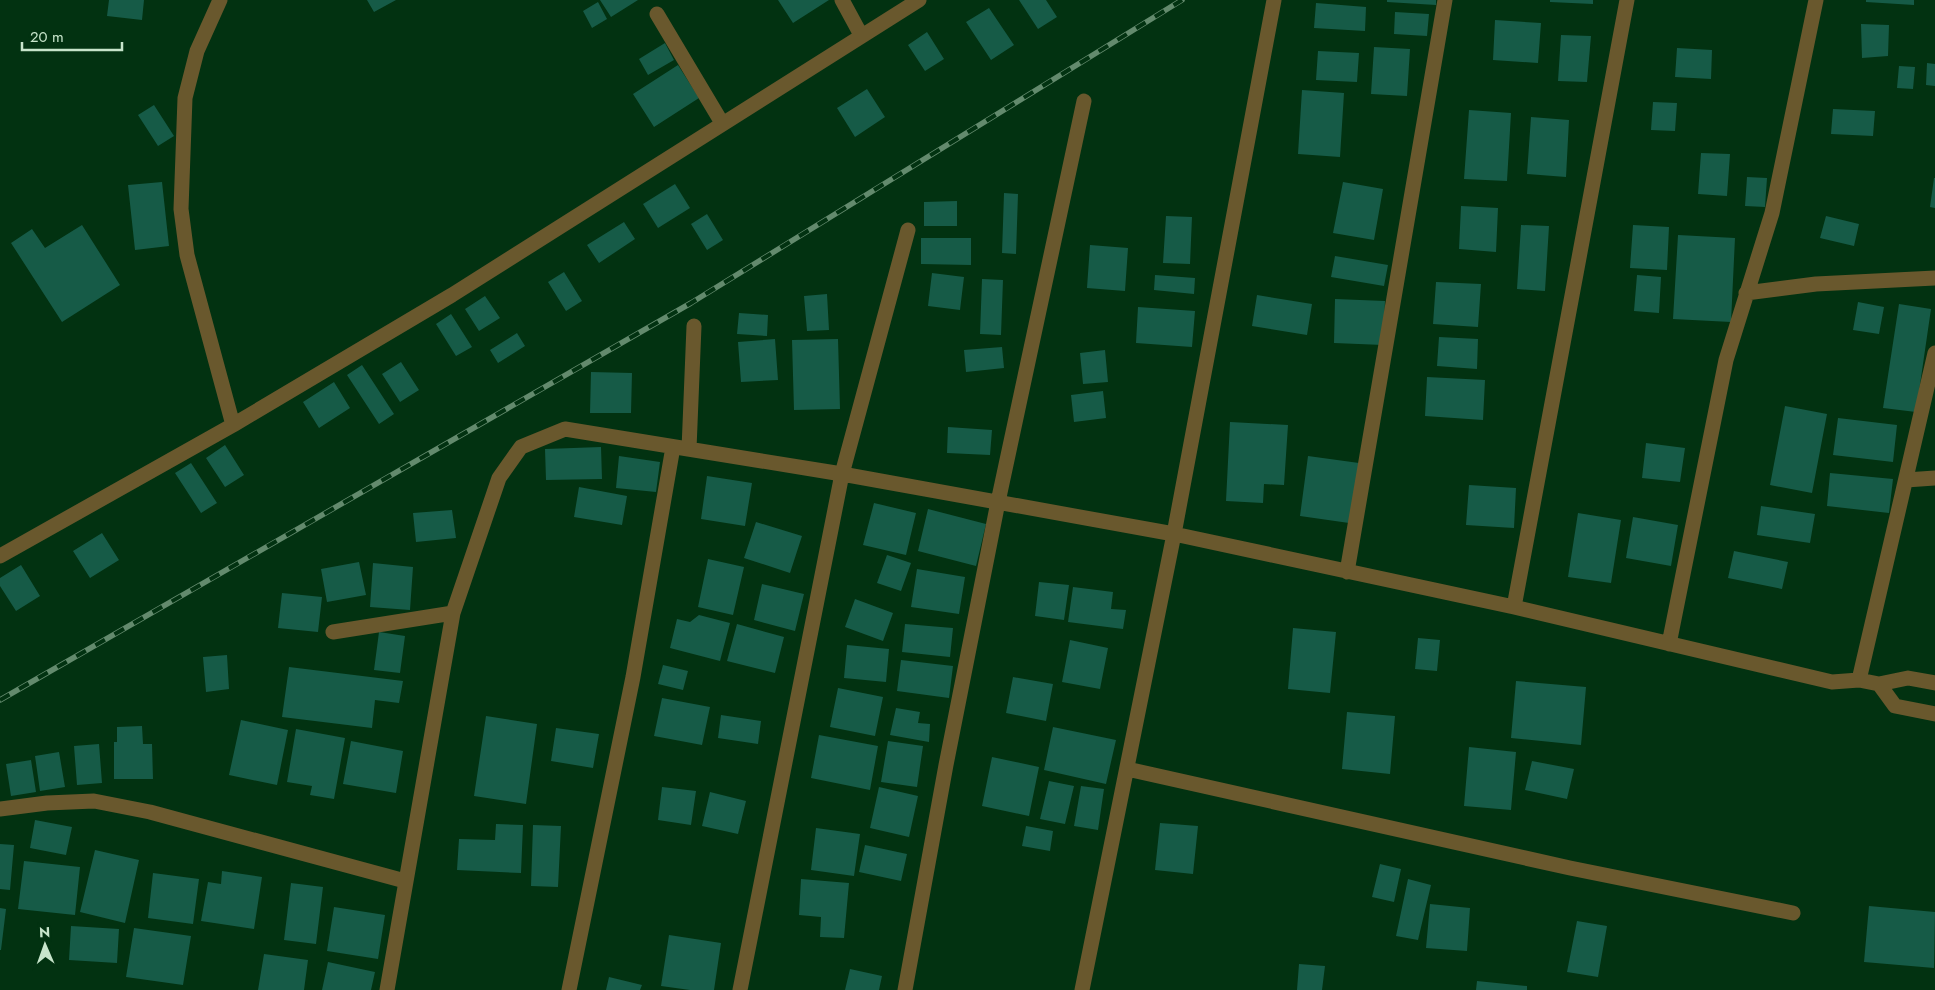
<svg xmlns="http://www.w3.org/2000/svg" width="1935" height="990" viewBox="0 0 1935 990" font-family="Jost,sans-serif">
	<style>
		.building { fill: #165b47 }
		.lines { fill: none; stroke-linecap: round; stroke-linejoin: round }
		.minor { stroke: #69582d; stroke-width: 15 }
		.rail-casing { stroke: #638a6d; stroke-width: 5.5 }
		.rail { stroke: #023211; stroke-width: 4; stroke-dasharray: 11; stroke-linecap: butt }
	</style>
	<rect width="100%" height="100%" fill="#023211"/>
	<!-- building -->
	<path class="building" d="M109,0H144L142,20L107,16Z
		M367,0H396L374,12Z
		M600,0H638L611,17Z
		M778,0H829L793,23Z
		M1019,0H1046L1057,17L1038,29Z
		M1387,0H1436V5L1387,2Z
		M1550,0H1593V4L1550,2Z
		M1866,0H1914V5L1866,2Z
		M598,2L607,19L592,28L583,11Z
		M1316,3L1366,7L1365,31L1314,28Z
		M989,8L1014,45L991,60L966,22Z
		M1395,12L1429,14L1427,36L1394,34Z
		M1495,20L1541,23L1538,63L1493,60Z
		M1861,24L1889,25L1888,56L1862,58Z
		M927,32L944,59L925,71L908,45Z
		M1561,35L1591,36L1587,82L1558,81Z
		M665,43L674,60L648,75L639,59Z
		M1374,47L1410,49L1407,96L1371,94Z
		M1677,48L1712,50L1711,79L1675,77Z
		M1318,51L1359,53L1357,82L1316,80Z
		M1927,63L1935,64V86L1926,85Z
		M678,65L699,98L654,127L633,94Z
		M1899,66L1915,67L1913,89L1897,88Z
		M867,89L885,117L855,137L837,108Z
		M1302,90L1344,93L1340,157L1298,154Z
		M1653,102L1677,103L1675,131L1651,130Z
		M154,105L174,136L158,146L138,115Z
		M1833,109L1875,111L1873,136L1831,134Z
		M1469,110L1511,113L1507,181L1464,179Z
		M1531,117L1569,120L1566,177L1527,174Z
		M1701,153L1730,154L1727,196L1698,194Z
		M1747,177L1767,178L1765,207L1745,206Z
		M1934,178H1935V208L1930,207Z
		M162,182L169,246L135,250L128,185Z
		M1343,182L1383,189L1374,240L1333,233Z
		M675,184L690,208L658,228L643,204Z
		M1004,193L1018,194L1016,254L1002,253Z
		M957,201V226H924V202Z
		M1461,206L1498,208L1496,252L1459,249Z
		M707,214L723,240L707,250L691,224Z
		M1166,216L1192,217L1190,264L1163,263Z
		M1826,216L1859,224L1854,246L1820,238Z
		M624,222L635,239L599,263L587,245Z
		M82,225L120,285L62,322L11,243L32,229L45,248Z
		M1521,225L1549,226L1545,291L1517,289Z
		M1633,225L1669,227L1667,270L1630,268Z
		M1678,235L1735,238L1731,322L1673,319Z
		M921,238H971V265L921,264Z
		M1090,245L1128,248L1125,291L1087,288Z
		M1335,256L1388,265L1384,286L1331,277Z
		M564,272L582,301L566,311L548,282Z
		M932,273L964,277L960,310L928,306Z
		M1155,275L1195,278L1194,294L1154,290Z
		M1637,275L1661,277L1659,313L1634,311Z
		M982,279L1003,280L1001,335L980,334Z
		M1436,282L1481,284L1478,327L1433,324Z
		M827,294L829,330L807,331L804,296Z
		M1257,295L1312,304L1307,335L1252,326Z
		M485,296L500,318L479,331L465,309Z
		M1335,299L1385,301L1383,345L1334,343Z
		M1858,302L1884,307L1879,334L1853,330Z
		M1899,304L1931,309L1916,412L1883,408Z
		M1138,307L1195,311L1192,347L1136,343Z
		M739,313L768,315L767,336L737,334Z
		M451,314L472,347L456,356L436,324Z
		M517,333L525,346L498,363L490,350Z
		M1439,337L1478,339L1477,369L1437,366Z
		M775,339L778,380L741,382L738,342Z
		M838,339L840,409L794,410L792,340Z
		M1002,347L1004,368L966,372L964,350Z
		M1105,350L1108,382L1083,384L1080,353Z
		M401,362L419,390L400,402L382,374Z
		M362,365L394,414L379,424L347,375Z
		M591,372L632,373L631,413H590Z
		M1427,377L1485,380L1483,420L1425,416Z
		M334,382L350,408L319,428L303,402Z
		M1103,391L1106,418L1074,422L1071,395Z
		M1785,406L1827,414L1812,493L1770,485Z
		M1838,418L1897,425L1893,462L1833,455Z
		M1230,422L1288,425L1284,485L1264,484L1263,503L1226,501Z
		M948,427L992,430L990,455L947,453Z
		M1646,443L1685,448L1680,482L1642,478Z
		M225,445L244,475L225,487L206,458Z
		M601,447L602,479L546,480L545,449Z
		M619,456L660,462L656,492L616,488Z
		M1308,456L1359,463L1349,523L1300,516Z
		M191,463L217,503L201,513L175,473Z
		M1830,473L1893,479L1889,513L1827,506Z
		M707,476L752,483L745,526L701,519Z
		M1469,485L1516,488L1514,528L1466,525Z
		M579,487L627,496L622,525L574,517Z
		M874,503L916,513L906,555L863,545Z
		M1761,506L1815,514L1810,543L1757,535Z
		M928,509L986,524L976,566L918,551Z
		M452,510L456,538L416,542L413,513Z
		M1578,513L1621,520L1611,583L1568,577Z
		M1633,517L1678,525L1671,566L1626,558Z
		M756,522L802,536L790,573L744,558Z
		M102,533L119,560L90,578L73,551Z
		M1734,551L1788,562L1782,589L1728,578Z
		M887,555L911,563L901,591L877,583Z
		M708,559L744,567L733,615L698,607Z
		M359,562L366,595L327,602L321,569Z
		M373,563L413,567L410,610L370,607Z
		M21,565L40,596L16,611L0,586V578Z
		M917,569L965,577L959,614L911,607Z
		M1039,582L1069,585L1064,620L1035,616Z
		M762,584L804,594L795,631L754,620Z
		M1073,587L1113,592L1111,609L1126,610L1123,629L1068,622Z
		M282,593L322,597L318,632L278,628Z
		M855,599L893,613L883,641L845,627Z
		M699,615L730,623L720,661L670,648L677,619L690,622Z
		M737,624L784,637L775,673L727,661Z
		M905,624L953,628L950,657L902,652Z
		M1293,628L1336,632L1330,693L1288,689Z
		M379,632L405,636L400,673L374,670Z
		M1418,638L1440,640L1437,671L1415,669Z
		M1070,640L1108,648L1100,689L1062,682Z
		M847,645L889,649L886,682L844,678Z
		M227,655L229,689L206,692L203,657Z
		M901,660L953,666L949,698L897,691Z
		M663,665L688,671L683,690L658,684Z
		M289,667L403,681L399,703L375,700L372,728L282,717Z
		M1013,677L1053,684L1046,721L1006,713Z
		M1516,681L1586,687L1581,745L1511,738Z
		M838,688L883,697L875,736L830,727Z
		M662,698L710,707L702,745L654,736Z
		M896,708L920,712L918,723L930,724L929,742L890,735Z
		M1347,712L1395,716L1390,774L1342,769Z
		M721,715L761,721L758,744L718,738Z
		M486,716L537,724L526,804L474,796Z
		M241,720L288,730L277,785L229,775Z
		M142,726L143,744H152L153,779H114V742H117V727Z
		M1053,727L1116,740L1106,784L1044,770Z
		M556,728L599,734L593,768L551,761Z
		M296,729L345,738L334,799L310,795L312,786L287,782Z
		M819,735L878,746L870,790L811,778Z
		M351,741L403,751L396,793L343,784Z
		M888,741L923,746L917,787L881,782Z
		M99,744L102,783L77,785L74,746Z
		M1469,747L1516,752L1511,810L1464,806Z
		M59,752L65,787L40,791L35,756Z
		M992,757L1039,767L1029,816L982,806Z
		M31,760L36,792L11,796L6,764Z
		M1532,761L1574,769L1567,799L1525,790Z
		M1049,781L1074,786L1065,824L1040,819Z
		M1081,786L1104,789L1098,830L1074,826Z
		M662,787L696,791L691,825L658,820Z
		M879,787L918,796L909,837L870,828Z
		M710,792L746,801L738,834L702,826Z
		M35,820L72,827L66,855L30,848Z
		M1160,823L1198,826L1193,874L1155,870Z
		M496,824L523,825L521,873L457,870L459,839L495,840Z
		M533,825L561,826L558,887L531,886Z
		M1026,826L1053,831L1050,851L1022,846Z
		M816,828L860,834L854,876L811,870Z
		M0,844L14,845L10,890L0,889Z
		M865,845L907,854L901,881L859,872Z
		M95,850L139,860L125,923L80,912Z
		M24,861L80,867L75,915L18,909Z
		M1380,864L1401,869L1394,902L1372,897Z
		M222,871L262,877L254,929L201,921L208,882L221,884Z
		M153,873L199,879L193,924L148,918Z
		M801,879L849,883L844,938L820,937L821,917L799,915Z
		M1408,879L1431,885L1418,940L1396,936Z
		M291,883L323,887L316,944L284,940Z
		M1430,904L1470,908L1467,951L1426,948Z
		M1869,906L1935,912L1934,968L1864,962Z
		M334,907L385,915L378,959L327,951Z
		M0,908L6,909L1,950H0Z
		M1577,921L1607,926L1598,977L1567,972Z
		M71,926L119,929L117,963L69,960Z
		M134,928L191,936L183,985L126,977Z
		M669,935L721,943L714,990H690L661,986Z
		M264,954L308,960L304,990H258Z
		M328,962L375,972L371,990H322Z
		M1299,964L1325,966L1322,990H1297Z
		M850,969L882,976L879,990H845Z
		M609,977L642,985L640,990H606Z
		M1477,981L1527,986V990H1476Z"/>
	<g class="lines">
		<!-- minor -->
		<path class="minor" d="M220,0L197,51L185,98L181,209L187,255L233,425
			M842,0L861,35
			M657,14L722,123
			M1746,293L1816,284L1935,278
			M689,449L694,326
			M1906,480L1935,478
			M0,556L233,425L452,295L919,0
			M1347,572L1445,0
			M1514,607L1627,0
			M333,632L453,613
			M1669,644L1726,360L1772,213L1816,0
			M1859,680L1879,684L1908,678L1935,683
			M1879,684L1895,706L1935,714
			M1127,769L1570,868L1793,913
			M0,809L47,803L94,801L150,812L405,881
			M387,990L453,613L499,478L521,447L565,429L842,474L1174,534L1514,607L1832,682L1859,680L1935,353
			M569,990L633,677L673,447
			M740,990L842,474L908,230
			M905,990L946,765L998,502L1084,101
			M1082,990L1174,534L1274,0"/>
		<!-- rail casing -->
		<g class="rail-casing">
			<path id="rail" d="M0,700L691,303L1182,0"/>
		</g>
		<!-- rail -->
		<use href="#rail" class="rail"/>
	</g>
	<!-- north arrow -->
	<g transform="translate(45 945) rotate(358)" stroke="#023211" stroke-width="4" paint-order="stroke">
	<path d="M0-4L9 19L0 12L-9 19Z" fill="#c7e5cb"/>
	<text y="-8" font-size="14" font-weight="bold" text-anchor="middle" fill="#c7e5cb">N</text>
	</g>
	<!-- scale -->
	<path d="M22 42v8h100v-8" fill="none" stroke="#c7e5cb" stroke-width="2.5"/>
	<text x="30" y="42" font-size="15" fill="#c7e5cb" stroke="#023211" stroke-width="4" paint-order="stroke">20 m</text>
</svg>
